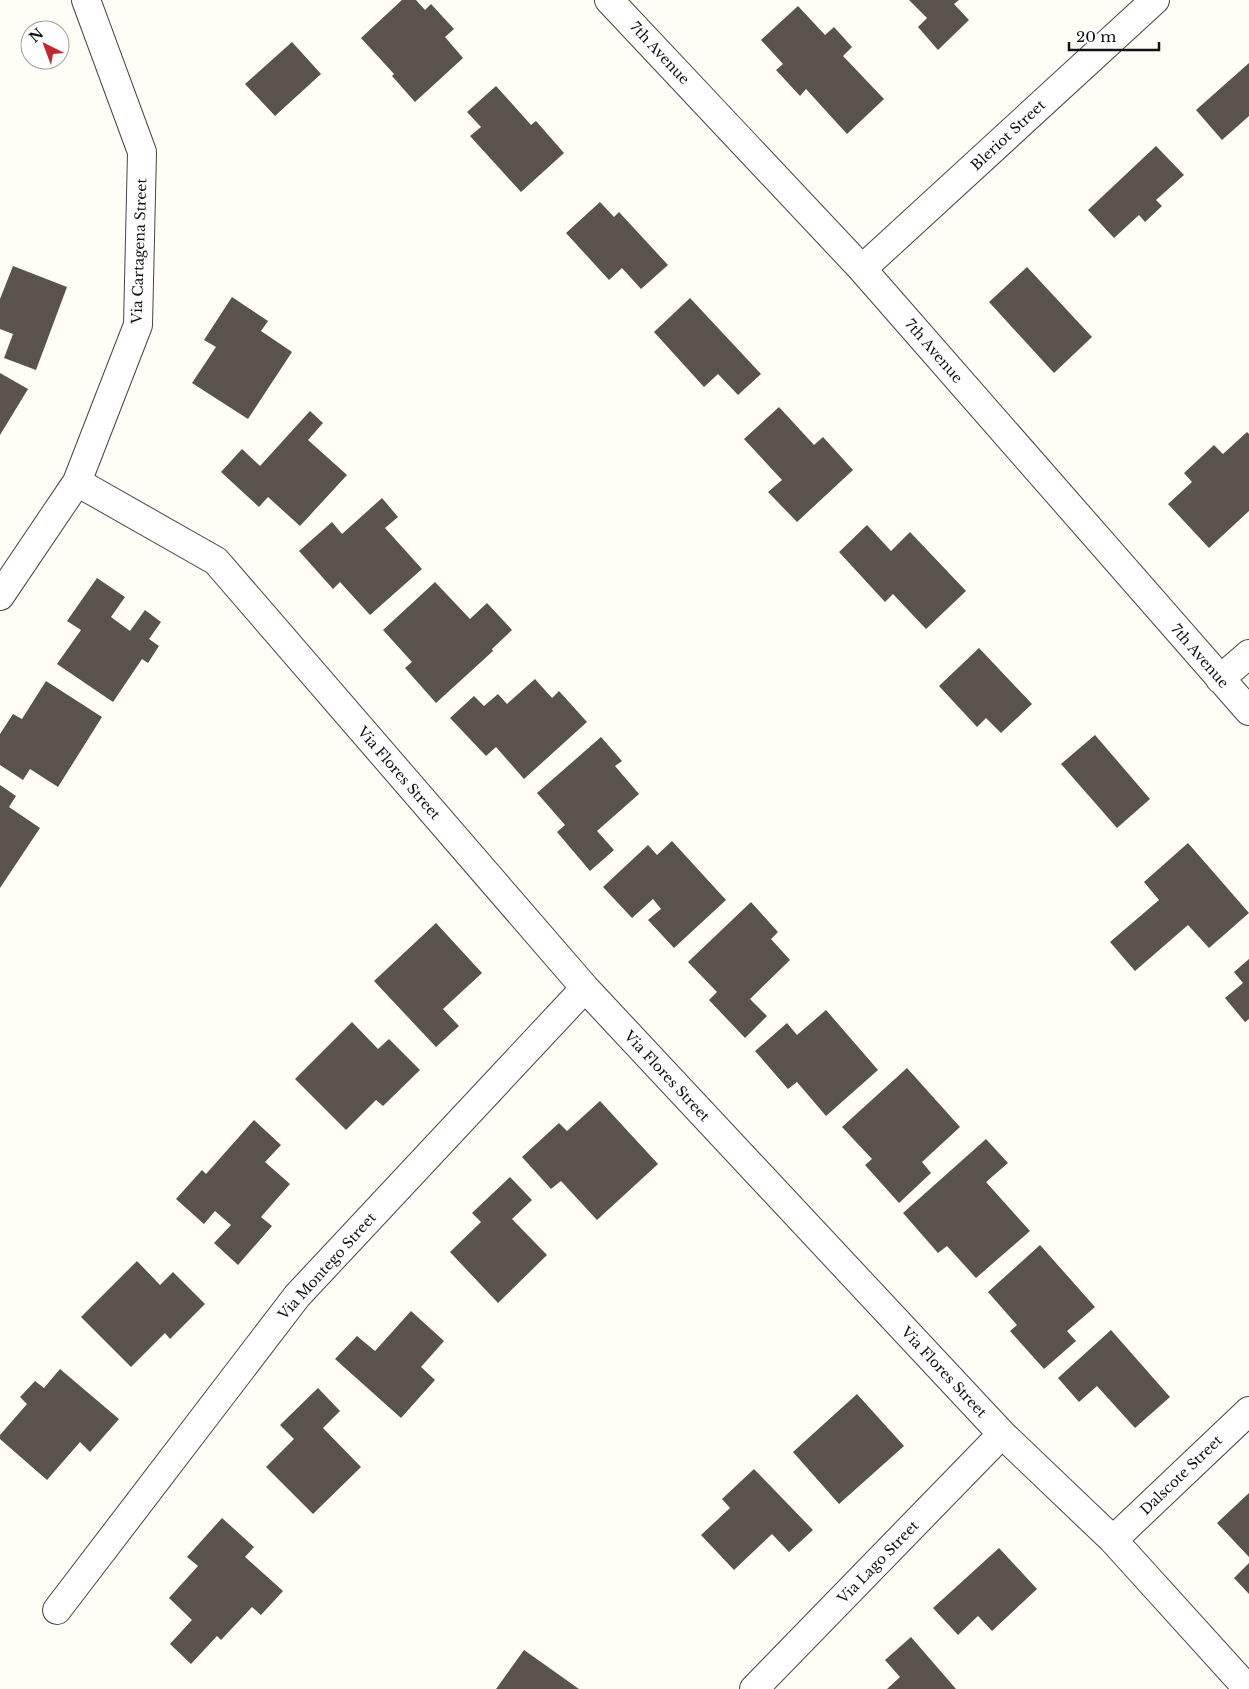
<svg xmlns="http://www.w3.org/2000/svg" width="1249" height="1689" viewBox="0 0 1249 1689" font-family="'Libre Baskerville',serif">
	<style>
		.building { fill: #5a524d }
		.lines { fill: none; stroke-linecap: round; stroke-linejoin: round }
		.minor-casing { stroke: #444; stroke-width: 30 }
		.minor { stroke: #fff; stroke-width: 28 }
		.labels { text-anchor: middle; stroke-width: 5; stroke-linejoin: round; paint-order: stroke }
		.street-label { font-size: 14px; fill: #111; stroke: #fff }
	</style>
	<rect width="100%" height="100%" fill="#fffdf5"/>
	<!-- building -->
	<path class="building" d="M402,0H416L425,10L431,4L454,29L445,37L463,58L415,102L392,76L394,74L361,38Z
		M909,0H959L954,4L969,20L938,50L918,27L927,18Z
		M798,6L825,35L834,27L852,47L843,56L884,99L847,134L806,89L800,96L776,70L783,64L761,40Z
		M292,42L321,74L275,116L245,84Z
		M1249,63V116L1222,140L1196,110Z
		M496,86L531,125L536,121L564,153L521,192L470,136L481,127L467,112Z
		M1156,146L1184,175L1156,200L1162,206L1145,222L1139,215L1114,238L1088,210Z
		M600,202L614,217L619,212L668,265L641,289L622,268L609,280L566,233Z
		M13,266L67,287L36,370L4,358L13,334L0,329V299Z
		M1027,267L1092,337L1054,373L989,302Z
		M232,297L268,321L261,331L292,352L248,419L192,383L216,347L204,340Z
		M690,298L761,374L738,395L718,374L704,387L654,332Z
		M0,373L28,389L0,435Z
		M779,407L814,445L823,437L853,470L797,522L768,492L782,480L744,439Z
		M310,411L323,423L308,440L347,475L300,526L268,497L259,507L221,472L242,449L260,466Z
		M1247,432L1249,434V511L1209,548L1168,504L1192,482L1184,473L1214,445L1223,454Z
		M382,498L398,517L385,528L422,569L370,615L340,582L333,589L299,551L332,522L342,534Z
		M867,525L891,551L910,532L966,591L926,629L893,594L885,602L839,552Z
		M97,578L125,597L111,617L130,631L145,610L161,622L149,639L159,646L148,663L142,659L113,702L57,664L81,630L67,621Z
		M435,582L470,619L487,603L512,630L492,649L493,651L436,703L405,668L412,662L383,630Z
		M979,648L1032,704L1001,733L986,718L977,727L939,686Z
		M535,679L552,698L559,691L587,722L524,779L496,747L486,756L450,718L474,696L484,706L498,694L507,704Z
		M46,681L102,717L58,787L30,769L23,780L0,765V734L13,714L22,719Z
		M1095,735L1150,799L1117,828L1061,764Z
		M601,737L622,761L615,766L639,794L597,831L614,850L590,871L557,832L565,825L537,793Z
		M0,785L16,796L9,807L40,828L0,888Z
		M672,841L726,900L674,948L648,920L661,909L653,899L632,918L603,887L648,845L657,855Z
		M1188,843L1249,913L1209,948L1188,925L1135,971L1110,942L1159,900L1144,882Z
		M751,902L778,932L771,939L790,960L750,999L767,1016L745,1038L709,1000L717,992L688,962Z
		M436,923L482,973L443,1009L459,1026L436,1047L374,981Z
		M1249,959V1019L1245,1022L1225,998L1243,983L1234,972Z
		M826,1010L878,1070L826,1116L797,1082L788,1089L755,1051L787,1023L797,1035Z
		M352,1022L378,1049L389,1039L420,1070L383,1106L376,1100L346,1130L295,1079Z
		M907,1068L960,1127L922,1162L931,1173L899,1203L865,1165L872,1159L842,1127Z
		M600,1101L658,1164L597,1220L561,1181L551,1189L522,1157L559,1123L567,1131Z
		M254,1120L281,1145L265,1162L290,1184L261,1217L272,1226L238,1265L214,1243L231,1225L215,1211L204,1224L176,1199L202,1170L206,1174Z
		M986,1139L1008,1163L986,1182L1030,1231L976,1278L947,1246L938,1253L903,1213Z
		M510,1177L532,1200L512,1219L547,1255L498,1303L450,1252L481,1222L472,1213Z
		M1040,1245L1095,1307L1067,1331L1076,1341L1044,1369L1010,1331L1017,1325L988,1292Z
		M137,1261L160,1285L173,1272L205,1304L170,1339L165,1333L131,1367L81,1317Z
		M411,1311L444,1341L421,1367L435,1380L401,1418L335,1359L357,1336L375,1351Z
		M1111,1330L1170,1397L1135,1428L1097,1386L1079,1402L1058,1378Z
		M60,1369L119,1419L90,1452L80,1442L47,1480L0,1439V1435L27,1404L20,1397L35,1381L44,1388Z
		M318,1388L340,1411L323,1428L361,1467L313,1514L266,1467L294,1439L280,1425Z
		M857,1394L904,1446L839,1504L793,1452Z
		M754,1469L813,1530L789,1552L772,1534L734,1570L701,1535L730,1508L722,1499Z
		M1249,1493V1557L1217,1523Z
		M222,1518L254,1547L245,1557L283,1591L261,1615L252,1607L221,1640L217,1636L191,1664L170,1644L192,1620L169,1598L198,1566L187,1557Z
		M999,1548L1037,1589L992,1631L978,1616L958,1635L933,1608Z
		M1249,1563V1594L1234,1578Z
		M911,1637L956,1689H887L900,1677L885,1660Z
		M524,1650L579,1689H496Z"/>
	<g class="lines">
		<!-- minor casing -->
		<g class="minor-casing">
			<path id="minor" d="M609,0L862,269L1249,711
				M862,269L1155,0
				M77,482L216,561L585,988L1002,1434L1113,1540L1248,1689
				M0,596L77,482L138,325L142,152L86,0
				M1220,679L1249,654
				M1113,1540L1249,1411
				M57,1610L297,1296L585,988
				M754,1689L1002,1434"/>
		</g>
		<!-- minor -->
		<use href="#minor" class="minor"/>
	</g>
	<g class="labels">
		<!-- street labels -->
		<g class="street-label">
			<text transform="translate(660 53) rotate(47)" y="5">7th Avenue</text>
			<text transform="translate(1008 135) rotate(-43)" y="5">Bleriot Street</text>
			<text transform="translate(139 251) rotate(-88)" y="5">Via Cartagena Street</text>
			<text transform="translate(934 351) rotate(49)" y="5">7th Avenue</text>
			<text transform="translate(1200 656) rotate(49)" y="5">7th Avenue</text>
			<text transform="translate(399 773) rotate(49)" y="5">Via Flores Street</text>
			<text transform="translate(667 1076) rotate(47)" y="5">Via Flores Street</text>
			<text transform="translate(327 1266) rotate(-48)" y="5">Via Montego Street</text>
			<text transform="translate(944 1372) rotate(47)" y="5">Via Flores Street</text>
			<text transform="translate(1181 1475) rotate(-44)" y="5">Dalscote Street</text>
			<text transform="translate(878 1562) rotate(-46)" y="5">Via Lago Street</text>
		</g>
	</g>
	<!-- north arrow -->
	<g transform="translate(45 45) rotate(318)"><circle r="24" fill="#ffffff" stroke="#a0a0a0"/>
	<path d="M0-4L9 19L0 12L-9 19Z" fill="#c4262e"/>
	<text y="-8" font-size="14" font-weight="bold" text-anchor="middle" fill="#111111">N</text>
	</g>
	<!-- scale -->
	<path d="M1069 42v8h90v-8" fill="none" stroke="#111111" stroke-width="2.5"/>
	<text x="1076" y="42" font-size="15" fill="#111111" stroke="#ffffff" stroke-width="4" paint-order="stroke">20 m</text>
</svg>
